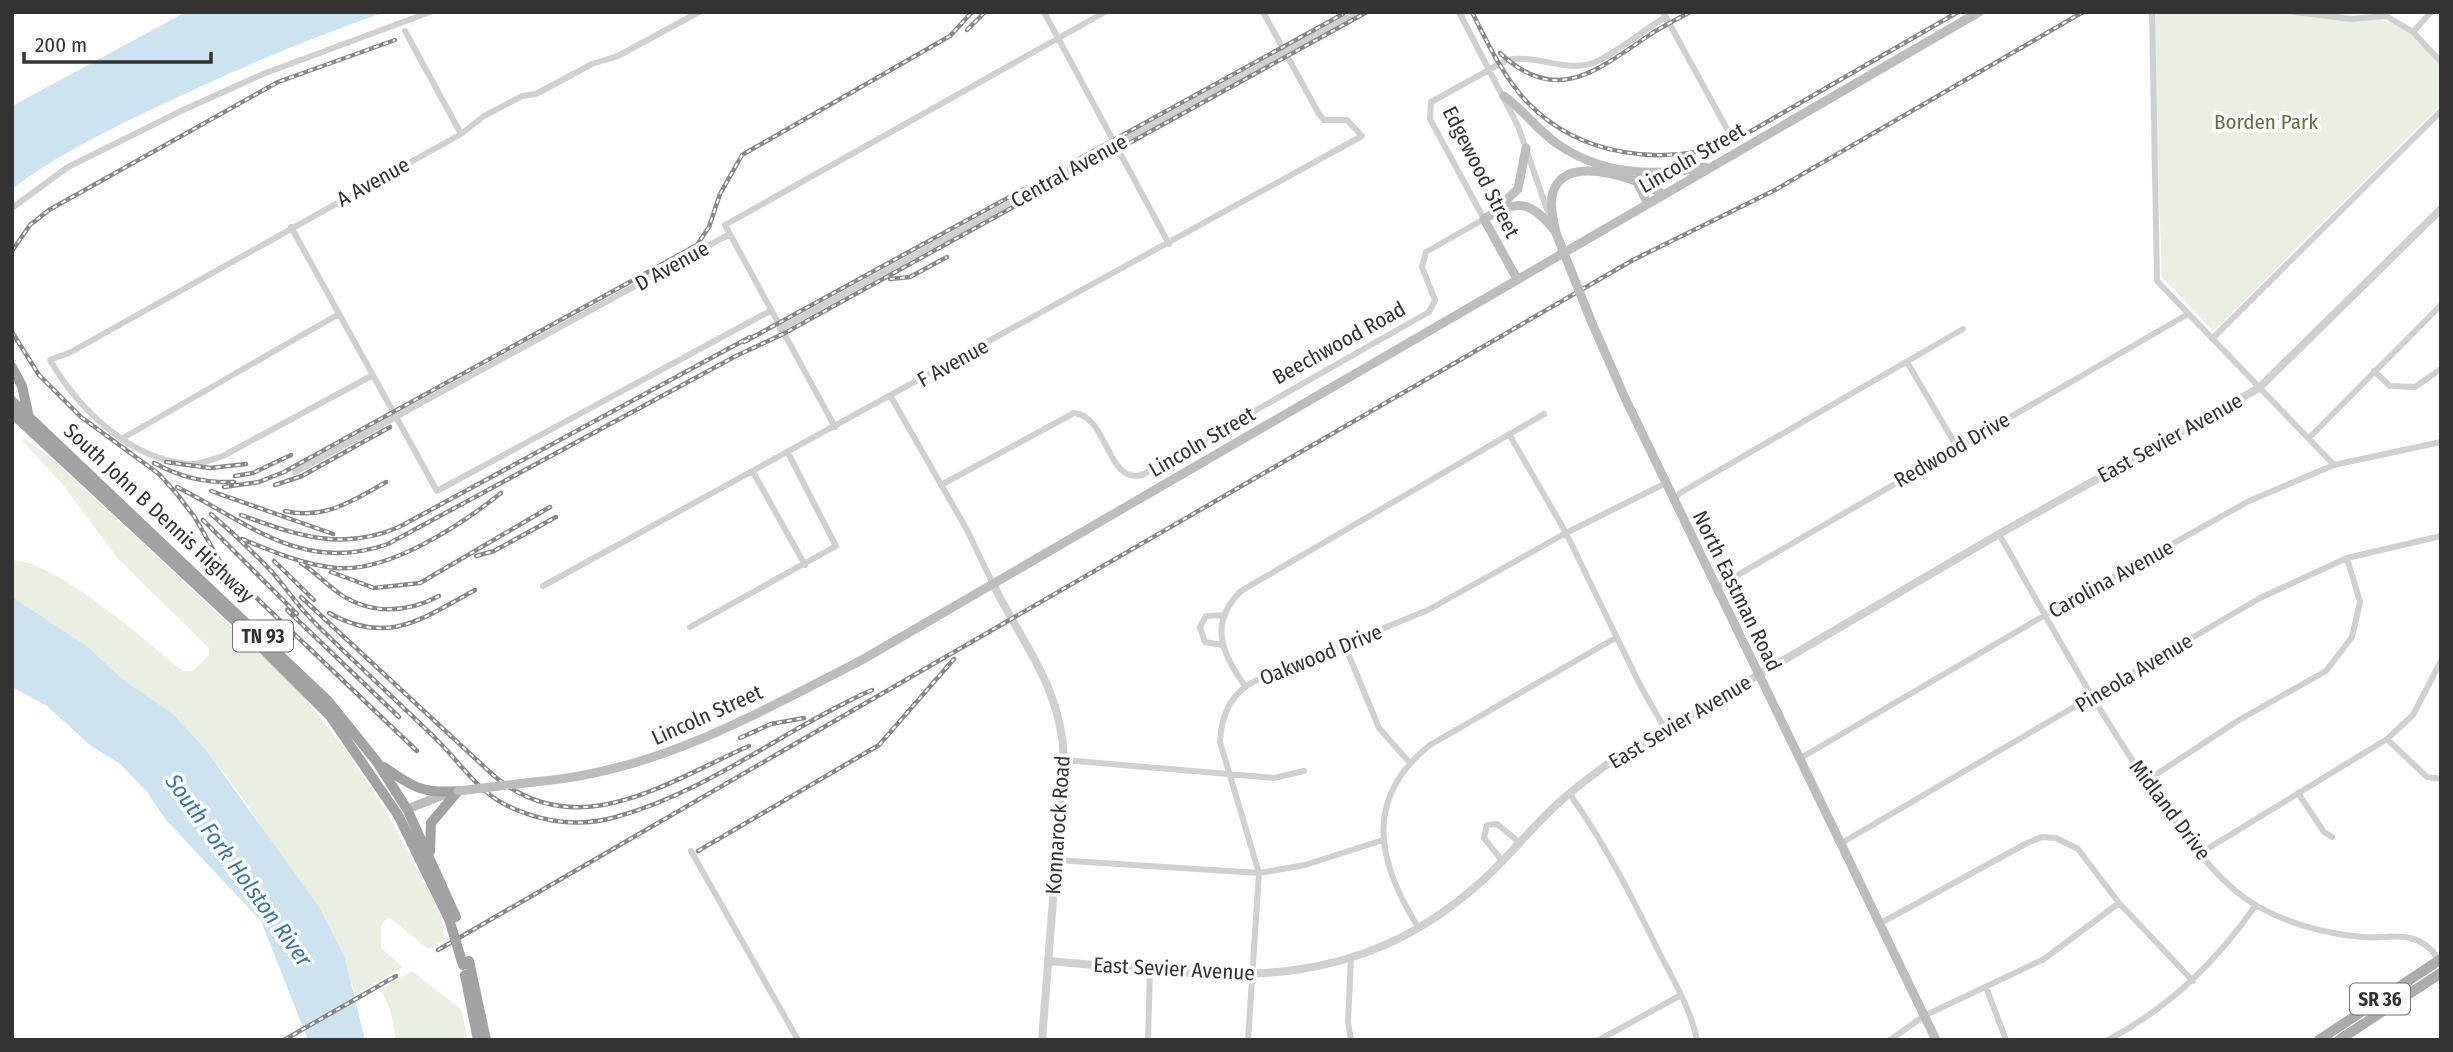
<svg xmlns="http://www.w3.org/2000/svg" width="2453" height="1052" viewBox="0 0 2453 1052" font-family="'Fira Sans Condensed',sans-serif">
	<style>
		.green { fill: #e9f0e1 }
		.water { fill: #cde3f0 }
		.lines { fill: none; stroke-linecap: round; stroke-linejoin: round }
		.minor { stroke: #d0d0d0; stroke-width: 6 }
		.tertiary { stroke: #d0d0d0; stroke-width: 8 }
		.secondary { stroke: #bdbdbd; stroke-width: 9 }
		.primary { stroke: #ababab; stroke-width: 10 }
		.trunk { stroke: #a2a2a2; stroke-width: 10 }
		.rail-casing { stroke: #888; stroke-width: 4.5 }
		.rail { stroke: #fff; stroke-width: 2; stroke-dasharray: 5; stroke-linecap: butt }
		.secondary-bridge { stroke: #bdbdbd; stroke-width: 9 }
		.trunk-bridge { stroke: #a2a2a2; stroke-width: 10 }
		.labels { text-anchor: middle; stroke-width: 7; stroke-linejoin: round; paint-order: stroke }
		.shield { fill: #fff; stroke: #707070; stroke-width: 2 }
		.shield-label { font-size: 19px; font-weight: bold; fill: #333 }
		.park-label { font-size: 21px; fill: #57733c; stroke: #fff }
		.street-label { font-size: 21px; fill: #333; stroke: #fff }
		.water-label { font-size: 23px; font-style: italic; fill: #39789c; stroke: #fff }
	</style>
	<rect width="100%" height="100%" fill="#fff"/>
	<!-- green -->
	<path class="green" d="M2152,12C2211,12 2365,3 2411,31C2423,38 2432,53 2441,62V105L2213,331L2162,277Z
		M24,438L56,462L295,686L347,752L386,811L439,910L446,940L428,949L390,918L385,920L381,927V948L403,967L355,995L345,958L244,800L206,750L173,714L121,678L87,646L12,597V560C60,563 144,640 183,671H193L209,655V648L119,560L63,485L22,441Z
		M412,971L461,1009L468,1040H396L390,1009L381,990Z"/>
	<!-- water -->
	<path class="water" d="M186,12H385C302,41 222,75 142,114C97,136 52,158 12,189V106Z
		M12,597L87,646L121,678L173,714L206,750L319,907L345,958L365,1040H308L261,921L166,820L147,792L119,763L91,746L47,706L12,687Z"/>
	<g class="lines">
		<!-- minor -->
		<path class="minor" d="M1044,12L1169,244
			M1459,12L1518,126L1550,218
			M1663,12L1727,129
			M2152,12L2157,281L2334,465
			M2295,12L2351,19L2386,16L2413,32L2441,62
			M405,31L461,134
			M2413,32L2431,12
			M12,208L68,167L181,111L263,74L430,12
			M291,227L437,491L770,311
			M780,329L1358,12
			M2212,339L2441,111
			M1907,362L1957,447
			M2374,371L2390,386L2415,387L2441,369
			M373,375L223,456C211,460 199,465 186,464C127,457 78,408 50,360L71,352L461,134L484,116L522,96L536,94L592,64L618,56L699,12
			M891,397L967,530L993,584
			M835,427L725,225L1105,12
			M1509,434L1566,533L1640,685L1665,729
			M2310,437L2441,305
			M123,438L339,314
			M295,472L730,234
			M753,472L805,565
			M941,485L1074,413C1109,417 1106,484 1142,475L1429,312L1435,300L1422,267L1426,252L1484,219L1430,119L1431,102L1507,60C1534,54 1562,71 1590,64C1610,58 1646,28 1666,17
			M1674,499L1680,493L1963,329
			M1999,534C2053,629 2105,726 2170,814C2194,847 2221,885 2257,906C2289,924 2326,934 2363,937C2378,939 2395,934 2410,938C2423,941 2432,949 2439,960
			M543,586L1362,136L1347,120H1324L1319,114L1263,12
			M1717,587L2188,314
			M690,627L836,546L788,453
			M1222,645L1205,642L1200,627L1206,616L1225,615
			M1345,646L1379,728L1410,763
			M1245,686C1222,654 1208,623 1241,591L1544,414
			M2387,739L2427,777L2441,779
			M1799,759L2045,615L2249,501L2334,465L2441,442
			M1064,760L1274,778L1304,771
			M2146,781L2239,720L2326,671L2352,637L2360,602L2347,558
			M1569,793C1606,845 1633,899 1661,956C1675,983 1691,1010 1697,1040
			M2298,793L2324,832L2332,837
			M1840,844L2260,598L2347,558L2441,536
			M691,851L798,1040
			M2199,854L2387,739L2413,715L2441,661
			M1056,860L1259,873L1305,865L1383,840
			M1503,862L1484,838L1487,825L1497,824L1520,843
			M1879,924L2027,843L2042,837L2056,838L2078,849L2119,903L2193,981
			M1418,927C1378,863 1362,799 1430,745L1617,637
			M1986,987L2006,1040
			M1148,1040L1150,970
			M1248,1040L1259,873L1220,742C1221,715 1231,692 1257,680L1428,610L1566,533L1666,483
			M1351,1040L1348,1022L1351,958
			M1599,1040L1681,995
			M1890,1040L1924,1016L2044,959L2119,903
			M2108,1040C2170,1007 2216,962 2256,905"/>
		<!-- tertiary -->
		<path class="tertiary" d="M993,584C1023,645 1062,688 1064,760L1042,1040
			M1048,961C1209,974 1340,1003 1474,888C1502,865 1523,837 1549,812C1569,792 1592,775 1615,759L1999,534L2259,388L2441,209"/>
		<!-- secondary -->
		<path class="secondary" d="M1504,96C1523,110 1537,129 1556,143C1601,175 1653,177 1705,167
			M1636,180L1648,204
			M1499,207L1518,189L1526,148
			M1556,233C1553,218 1547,198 1557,184C1576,156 1641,180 1664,195
			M1517,279L1484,219C1518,199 1530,200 1555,231
			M1592,323L1625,398L1936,1040
			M534,782C656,772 752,716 860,661L1979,12
			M407,809L446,794"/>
		<!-- primary -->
		<path class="primary" d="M2319,1040L2441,959
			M2339,1040L2441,973"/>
		<!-- trunk -->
		<path class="trunk" d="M12,367L22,386L29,417
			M12,401L328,701L377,762L407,809L456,917
			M12,413L233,619L330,716L398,815L449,919
			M384,767C411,786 422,794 458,791
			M430,851L431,823L458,791
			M469,961L486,1040
			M465,975L478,1040"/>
		<!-- rail casing -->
		<g class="rail-casing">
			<path id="rail" d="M1472,12C1487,42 1504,78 1528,103C1581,157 1663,167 1732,142L1958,12
				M967,30L985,12
				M1500,53C1556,106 1596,71 1648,36C1661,27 1676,20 1690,12
				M1079,159L1343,14
				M12,251L30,225L49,210L278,82L395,40
				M890,279L910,277L947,257
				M12,332L39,375L81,417L159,474L176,493L194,516L222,565L417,751
				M744,342L1024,189
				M166,462L210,468L246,464
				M154,463C180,477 204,483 234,482
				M235,476L253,473L291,455
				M275,485L302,476L390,427
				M177,487C249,523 302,574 388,544L736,356L783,334L1367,12
				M224,487L259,482L284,472L697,245L709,227L720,194L742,155L950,36L972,12
				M211,491L333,534
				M285,511C324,520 353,501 386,482
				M211,514C232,532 253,552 272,572C286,588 298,606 313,621C353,661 395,699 435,738C457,759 476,789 504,804C540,822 577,828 616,817C708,792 786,728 872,690
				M241,515C296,535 342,552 399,527L750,337
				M203,520L297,614
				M242,539C271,551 304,565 336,568C388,573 461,525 501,493
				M476,556L494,551L556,517
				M274,561L314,600
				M301,563C315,572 326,584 340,594C371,615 407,613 439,596
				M331,572L374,588L420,583L550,507
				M301,597L493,775C577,846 665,783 749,746
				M287,610L399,717
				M329,613C388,646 422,619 475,590
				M740,738L771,724L804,718
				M698,851L879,745L954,659
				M438,950L1633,260L1775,190L2083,12
				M284,1040L396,976"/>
		</g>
		<!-- rail -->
		<use href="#rail" class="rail"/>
		<!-- secondary-bridge -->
		<path class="secondary-bridge" d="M1556,233L1592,323
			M458,791L534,782"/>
		<!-- trunk-bridge -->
		<path class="trunk-bridge" d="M449,919L463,965"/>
	</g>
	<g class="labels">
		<!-- shield labels -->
		<g class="shield">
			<rect x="233" y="620.5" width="60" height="31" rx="5"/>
			<rect x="2350" y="983.5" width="60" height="31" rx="5"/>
		</g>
		<g class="shield-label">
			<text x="263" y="643">TN 93</text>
			<text x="2380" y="1006">SR 36</text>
		</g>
		<!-- park labels -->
		<g class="park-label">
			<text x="2266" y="129">Borden Park</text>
		</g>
		<!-- street labels -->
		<g class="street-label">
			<text transform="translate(1692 158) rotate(-30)" y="7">Lincoln Street</text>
			<text transform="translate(1069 171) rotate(-29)" y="7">Central Avenue</text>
			<text transform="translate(1481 172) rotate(63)" y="7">Edgewood Street</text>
			<text transform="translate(373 182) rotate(-29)" y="7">A Avenue</text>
			<text transform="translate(672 266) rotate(-29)" y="7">D Avenue</text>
			<text transform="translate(1339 343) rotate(-29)" y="7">Beechwood Road</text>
			<text transform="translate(953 363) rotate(-29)" y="7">F Avenue</text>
			<text transform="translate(2170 438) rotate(-29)" y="7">East Sevier Avenue</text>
			<text transform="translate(1202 442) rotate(-30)" y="7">Lincoln Street</text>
			<text transform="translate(1952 450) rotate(-30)" y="7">Redwood Drive</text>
			<text transform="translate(159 513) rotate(43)" y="7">South John B Dennis Highway</text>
			<text transform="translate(2111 579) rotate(-29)" y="7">Carolina Avenue</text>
			<text transform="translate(1737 591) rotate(64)" y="7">North Eastman Road</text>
			<text transform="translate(1321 655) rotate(-22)" y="7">Oakwood Drive</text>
			<text transform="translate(2134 673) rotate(-31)" y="7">Pineola Avenue</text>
			<text transform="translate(707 715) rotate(-24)" y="7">Lincoln Street</text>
			<text transform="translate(1680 722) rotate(-31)" y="7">East Sevier Avenue</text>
			<text transform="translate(2170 810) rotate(53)" y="7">Midland Drive</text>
			<text transform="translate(1058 825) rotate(-86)" y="7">Konnarock Road</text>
			<text transform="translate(1174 969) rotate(3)" y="7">East Sevier Avenue</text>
		</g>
		<!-- water labels -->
		<g class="water-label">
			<text transform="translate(239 870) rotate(54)" y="8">South Fork Holston River</text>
		</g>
	</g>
	<!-- border -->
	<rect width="2453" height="1052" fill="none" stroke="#333333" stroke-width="28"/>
	<!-- scale -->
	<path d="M24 52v10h187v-10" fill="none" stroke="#333333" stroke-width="3.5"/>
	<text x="35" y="52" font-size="21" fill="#333333" stroke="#ffffff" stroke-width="5" paint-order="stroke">200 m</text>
</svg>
